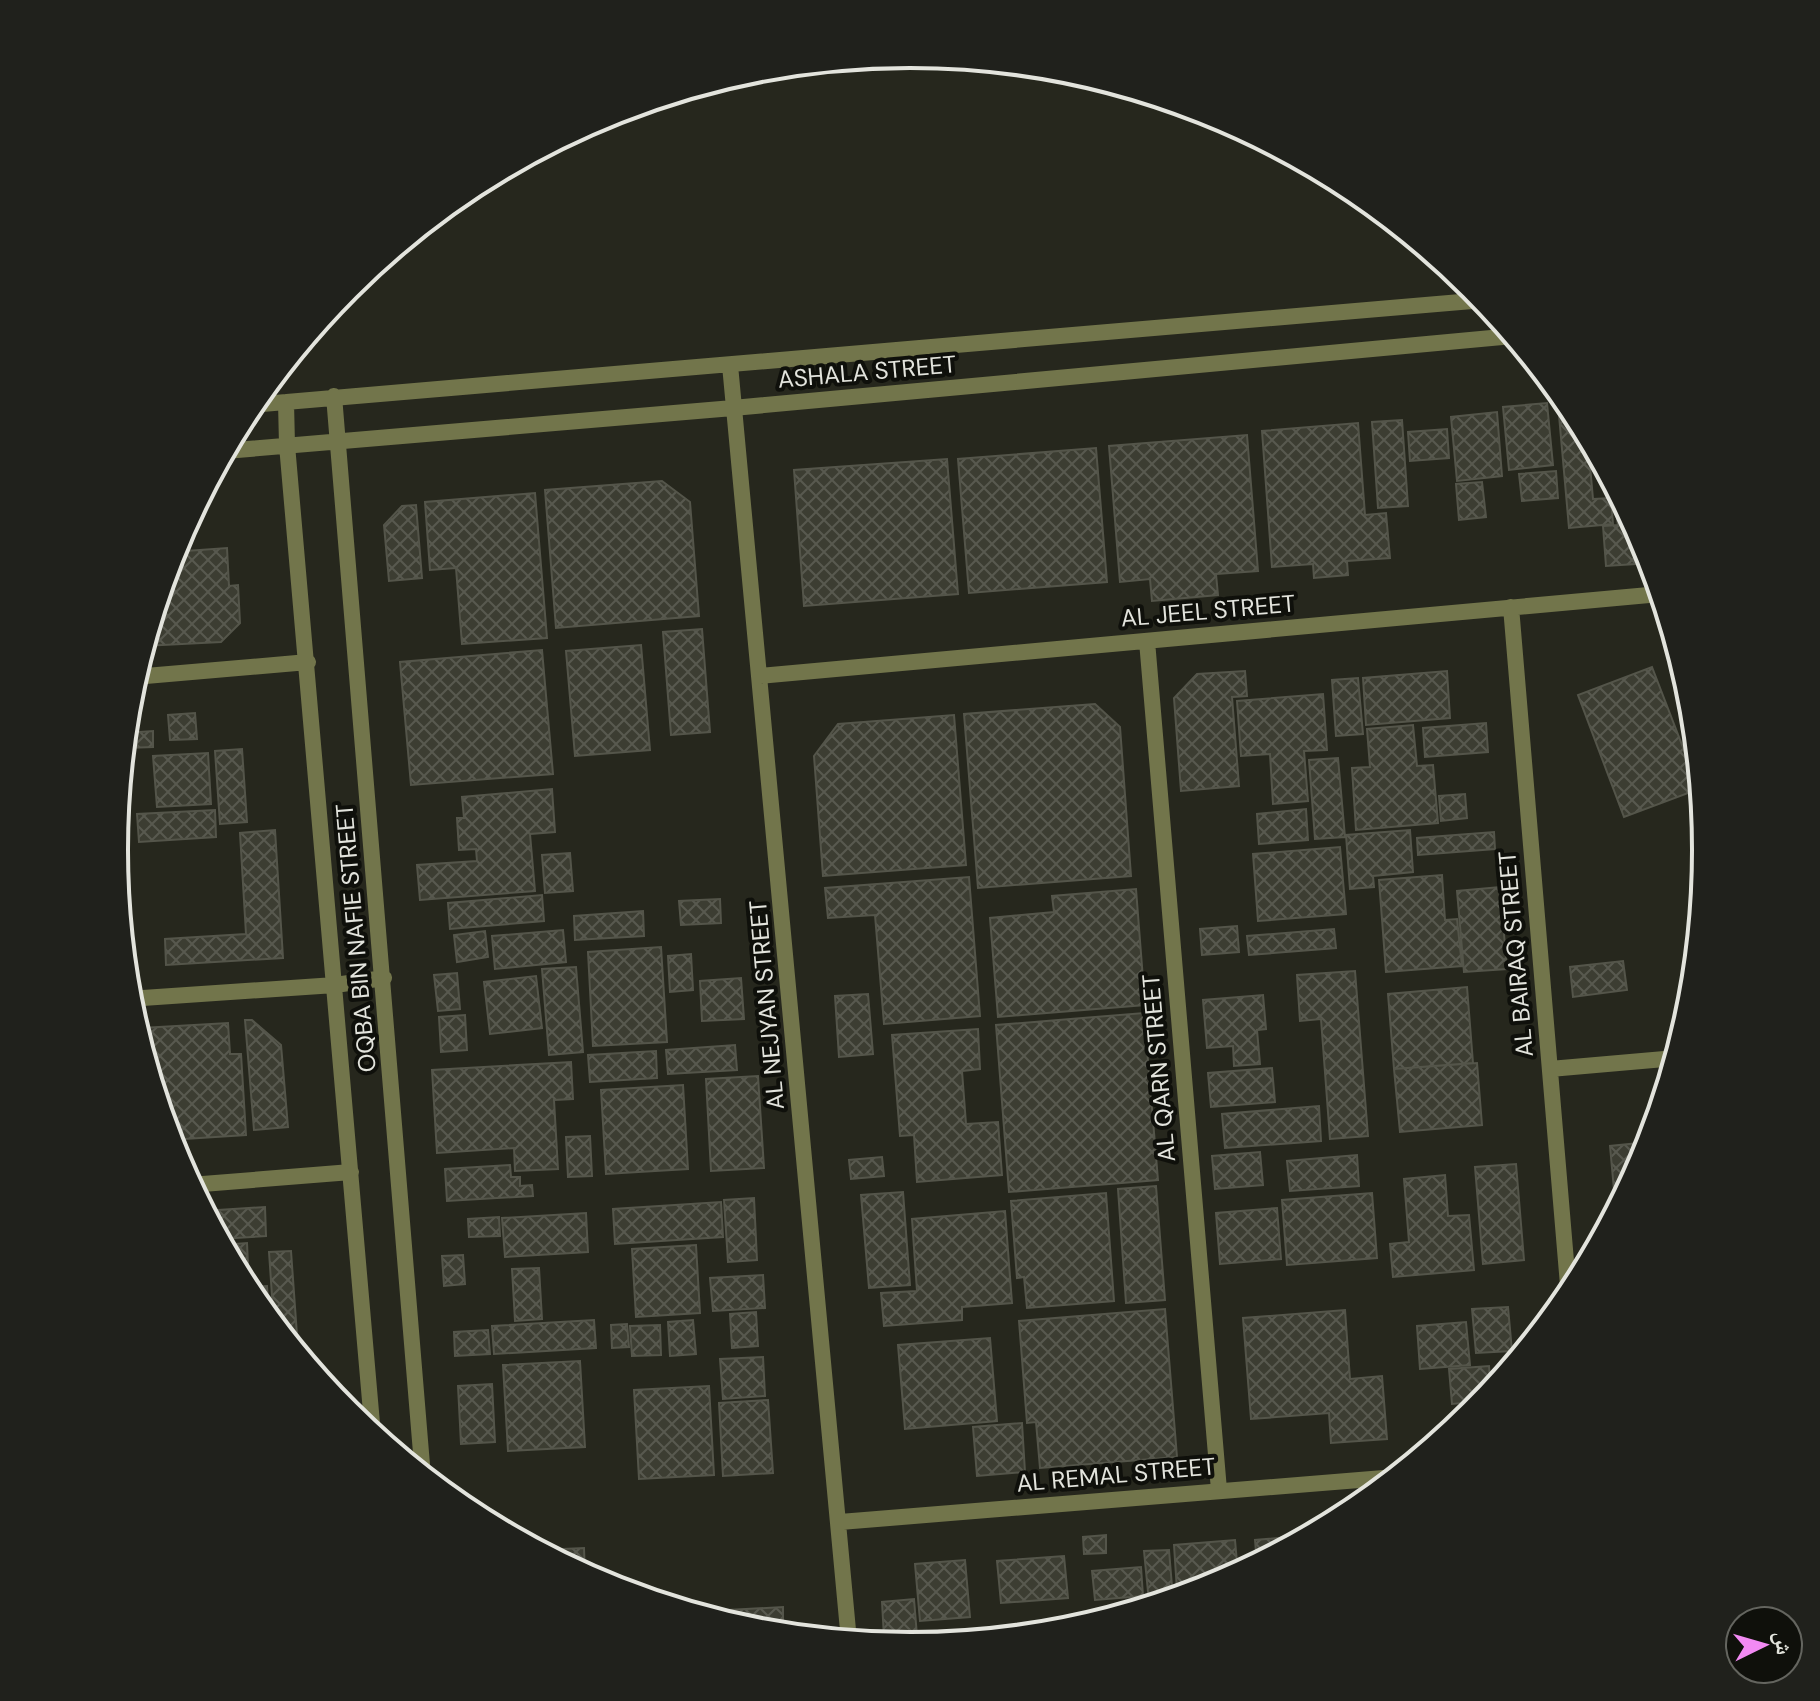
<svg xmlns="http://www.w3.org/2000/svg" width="1820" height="1701" viewBox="0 0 1820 1701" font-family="'DM Sans','Noto Naskh Arabic',sans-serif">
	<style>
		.building { fill: url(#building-cross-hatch); stroke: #54554a; stroke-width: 2 }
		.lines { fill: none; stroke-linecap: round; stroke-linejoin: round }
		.street { stroke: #72754b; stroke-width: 16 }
		.labels { text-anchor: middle; stroke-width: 8; stroke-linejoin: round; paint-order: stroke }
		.street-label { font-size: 24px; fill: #e3e4dd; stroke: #0f100b }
		.rim { fill: none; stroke: #e3e4dd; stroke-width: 4 }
	</style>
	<defs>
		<pattern id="building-cross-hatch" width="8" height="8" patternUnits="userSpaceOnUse" patternTransform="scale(2)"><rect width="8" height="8" fill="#3c3d32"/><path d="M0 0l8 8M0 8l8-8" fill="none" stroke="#58594f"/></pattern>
	</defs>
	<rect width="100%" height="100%" fill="#26271d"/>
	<!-- building -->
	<path class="building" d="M1547,403L1553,465L1509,470L1503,407Z
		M1568,403L1591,443H1588L1593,499L1611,498L1613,524L1569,528L1558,404Z
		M1497,412L1502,476L1457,481L1451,417Z
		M1402,420L1408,506L1378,508L1372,422Z
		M1358,423L1365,515L1386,513L1390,558L1347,561L1348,575L1314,578L1313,564L1272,567L1262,431Z
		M1447,429L1449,458L1410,461L1408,432Z
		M1247,435L1258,571L1216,574L1218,595L1152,601L1150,579L1120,582L1109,446Z
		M1096,448L1107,582L969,593L958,459Z
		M947,459L958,594L804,606L794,470Z
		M1556,471L1558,498L1522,501L1519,474Z
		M662,481L690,502L699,616L556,628L545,490Z
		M1482,482L1486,517L1459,520L1456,484Z
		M535,493L547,638L462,644L456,568L430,570L425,502Z
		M416,505L422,578L389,581L384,525L402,506Z
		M1627,510L1646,546L1651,563L1606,566L1603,526L1618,525L1616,512Z
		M227,548L229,586L238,585L240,623L221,642L144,646L172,552Z
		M702,629L710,732L671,735L663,632Z
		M641,645L650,750L575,756L566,651Z
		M542,650L553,774L411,785L400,662Z
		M1652,667L1699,789L1624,817L1578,695Z
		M1245,671L1247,696L1232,697L1239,786L1181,791L1174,698L1197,674Z
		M1447,671L1450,718L1366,725L1363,678Z
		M1358,678L1363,734L1336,736L1332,680Z
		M1323,694L1327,750L1304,751L1308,801L1273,804L1270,754L1241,756L1237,701Z
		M1095,704L1120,727L1131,876L978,888L964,714Z
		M195,713L197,739L170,740L168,715Z
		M954,715L966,865L823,876L814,756L838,724Z
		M1486,723L1488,752L1425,757L1423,728Z
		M1413,725L1417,766L1433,765L1438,823L1356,830L1352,768L1370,767L1367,729Z
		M153,731V747L126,748L125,733Z
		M242,749L247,822L220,824L215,751Z
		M208,753L211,804L157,807L153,756Z
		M1338,758L1345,837L1315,839L1309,760Z
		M552,789L555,832L530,834L535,891L420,900L417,865L477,861L476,849L459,850L457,818H464L462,797Z
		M1465,794L1467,818L1441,821L1439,796Z
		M1306,809L1308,840L1259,844L1257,814Z
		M215,810L216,837L139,842L137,814Z
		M275,830L283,958L166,965L165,939L246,934L240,833Z
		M1410,830L1413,872L1373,876L1374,887L1350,889L1346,835Z
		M1494,832L1495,849L1418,855L1417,838Z
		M1340,847L1346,914L1258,921L1253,854Z
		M570,853L573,891L545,893L542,855Z
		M121,872L127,958H124L116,873Z
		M1442,875L1445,920L1457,919L1462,966L1386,972L1379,880Z
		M969,877L980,1016L884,1024L875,915L828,918L825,888Z
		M1500,887L1507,969L1464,972L1457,891Z
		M1136,889L1145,1005L998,1017L990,918L1054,912L1052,896Z
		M542,895L544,921L450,929L448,903Z
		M720,899L721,923L681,925L679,901Z
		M643,911L644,936L575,940L574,916Z
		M1237,926L1239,952L1202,955L1200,929Z
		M1334,929L1336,948L1249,955L1247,936Z
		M563,930L566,962L495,969L492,936Z
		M485,931L488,957L457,962L454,935Z
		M661,947L667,1042L593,1046L588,952Z
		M691,954L693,990L670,992L668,956Z
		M1623,961L1627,990L1573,997L1570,967Z
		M576,967L583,1052L549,1055L542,969Z
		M1355,971L1368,1136L1330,1139L1321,1019L1300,1021L1297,975Z
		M457,973L460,1009L438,1011L434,975Z
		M536,976L542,1028L490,1034L484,982Z
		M741,978L744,1019L702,1021L700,981Z
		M1467,987L1473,1063L1394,1069L1388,994Z
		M868,994L873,1054L839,1057L835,996Z
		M1263,995L1266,1029L1257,1030L1260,1064L1234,1066L1233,1046L1207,1048L1203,1000Z
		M1144,1013L1158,1180L1009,1192L996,1025Z
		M465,1015L467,1050L441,1052L439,1017Z
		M245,1020H252L281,1045L288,1127L254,1130Z
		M228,1023L230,1054H241L246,1135L169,1140L144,1054L142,1028Z
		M978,1029L980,1069L962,1071L966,1124L998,1122L1002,1175L917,1182L914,1135L900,1136L892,1035Z
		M735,1045L737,1070L668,1074L666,1050Z
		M656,1051L657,1078L590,1082L588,1055Z
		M571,1062L573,1099L554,1100L558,1169L515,1171L514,1148L437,1153L432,1070Z
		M1477,1063L1482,1125L1400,1132L1394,1069Z
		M1272,1068L1275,1102L1211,1107L1208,1073Z
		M758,1076L764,1168L711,1171L706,1079Z
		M683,1085L688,1169L606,1174L601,1090Z
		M1319,1106L1321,1141L1225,1148L1222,1114Z
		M590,1136L592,1176L568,1177L566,1137Z
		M1650,1142L1646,1156L1616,1212L1610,1146Z
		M1260,1152L1263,1185L1215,1189L1212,1156Z
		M1357,1155L1359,1186L1290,1191L1287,1161Z
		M882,1157L884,1176L851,1179L849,1160Z
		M1516,1164L1524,1260L1483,1264L1475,1167Z
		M510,1165L511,1177H520V1186L532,1185L533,1196L447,1201L445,1169Z
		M1445,1175L1448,1216L1469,1215L1474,1270L1393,1277L1390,1244L1409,1242L1404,1179Z
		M1156,1186L1165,1300L1126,1303L1118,1189Z
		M903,1192L910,1285L869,1288L861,1195Z
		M1106,1193L1114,1301L1027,1308L1024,1277L1017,1278L1011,1201Z
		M1372,1193L1377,1258L1287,1265L1282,1200Z
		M754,1198L757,1260L728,1262L724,1200Z
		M721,1202L723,1237L615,1244L613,1209Z
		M265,1207L266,1236L219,1239L204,1211Z
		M1277,1208L1281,1259L1220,1264L1216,1213Z
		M1005,1211L1012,1303L962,1307V1320L884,1326L881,1293L917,1291L912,1219Z
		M586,1213L588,1252L505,1257L502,1218Z
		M499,1217L500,1236L469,1237L468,1219Z
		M247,1243L249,1287L267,1286L269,1318L247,1293L222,1245Z
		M696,1245L700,1313L636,1317L632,1249Z
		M291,1251L297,1335L283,1336L274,1325L269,1252Z
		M463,1255L465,1284L444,1286L442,1256Z
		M539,1268L542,1319L515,1321L512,1269Z
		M763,1275L765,1308L713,1311L710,1278Z
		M1508,1307L1512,1351L1476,1353L1472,1309Z
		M1165,1309L1177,1457L1040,1468L1036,1422L1027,1423L1019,1321Z
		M1345,1310L1350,1379L1382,1376L1387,1439L1331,1443L1329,1413L1251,1419L1243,1318Z
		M756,1312L758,1346L732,1348L730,1314Z
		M594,1320L596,1348L494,1354L492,1326Z
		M693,1320L696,1354L670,1356L668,1322Z
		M1466,1322L1470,1365L1420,1369L1417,1326Z
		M627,1324L629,1347L612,1348L611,1325Z
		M660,1325L661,1355L632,1356L630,1326Z
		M488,1330L490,1354L455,1356L454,1332Z
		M990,1338L997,1421L905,1429L898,1345Z
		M763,1357L765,1396L723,1399L720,1359Z
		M580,1361L585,1447L508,1451L503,1365Z
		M1489,1366L1491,1392L1483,1401L1452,1404L1449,1369Z
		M492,1384L495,1442L461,1444L458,1386Z
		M709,1386L714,1475L639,1479L634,1390Z
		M768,1400L773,1473L723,1476L719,1403Z
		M1022,1423L1025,1472L977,1476L973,1427Z
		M1106,1535V1553L1084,1554L1083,1537Z
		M1310,1535V1536L1257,1564L1255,1540Z
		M1235,1540L1238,1574L1209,1588L1177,1591L1174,1545Z
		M584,1548L585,1576L538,1550Z
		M1169,1550L1173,1599L1149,1602L1144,1551Z
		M1064,1556L1068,1598L1001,1603L997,1561Z
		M965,1560L970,1617L920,1621L915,1564Z
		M1141,1567L1143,1596L1095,1600L1092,1571Z
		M627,1578L628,1593L603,1585L602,1580Z
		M914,1599L917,1636L884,1638L882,1602Z
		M783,1607V1634L754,1632L690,1612Z
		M1131,1612L1071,1630L1070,1617Z
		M1010,1628V1637L921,1646L920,1634Z"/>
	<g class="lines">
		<!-- street -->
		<path class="street" d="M730,365L849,1641
			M334,396L423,1477
			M286,402L287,445L373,1435
			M250,405L1484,300
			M225,451L733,408L1513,336
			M1511,607L1569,1297
			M1147,641L1219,1490
			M760,676L1660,594
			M134,677L308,662
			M128,999L335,985L384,978
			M1550,1069L1676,1058
			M190,1185L351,1172
			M840,1522L1396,1477"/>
	</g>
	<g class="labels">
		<!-- street labels -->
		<g class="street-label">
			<text transform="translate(867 372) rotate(-5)" y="8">ASHALA STREET</text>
			<text transform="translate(1208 611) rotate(-5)" y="8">AL JEEL STREET</text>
			<text transform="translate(356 938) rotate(-95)" y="8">OQBA BIN NAFIE STREET</text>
			<text transform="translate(1516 954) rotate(-95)" y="8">AL BAIRAQ STREET</text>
			<text transform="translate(767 1005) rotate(-95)" y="8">AL NEJYAN STREET</text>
			<text transform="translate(1159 1068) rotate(-95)" y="8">AL QARN STREET</text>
			<text transform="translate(1116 1475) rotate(-5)" y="8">AL REMAL STREET</text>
		</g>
	</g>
	<!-- crop -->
	<path d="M0 0H1820V1701H0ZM128 850a782 782 0 1 1 1564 0a782 782 0 1 1-1564 0Z" fill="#20211c" fill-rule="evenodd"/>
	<path class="rim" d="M128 850a782 782 0 1 1 1564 0a782 782 0 1 1-1564 0Z"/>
	<!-- north arrow -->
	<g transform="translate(1764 1645) rotate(85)"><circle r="38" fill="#0f100b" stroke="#64655f" stroke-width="2"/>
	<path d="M0-6L14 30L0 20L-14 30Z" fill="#f28af3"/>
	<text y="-12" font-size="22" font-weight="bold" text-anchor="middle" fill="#e3e4dd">ش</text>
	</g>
</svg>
